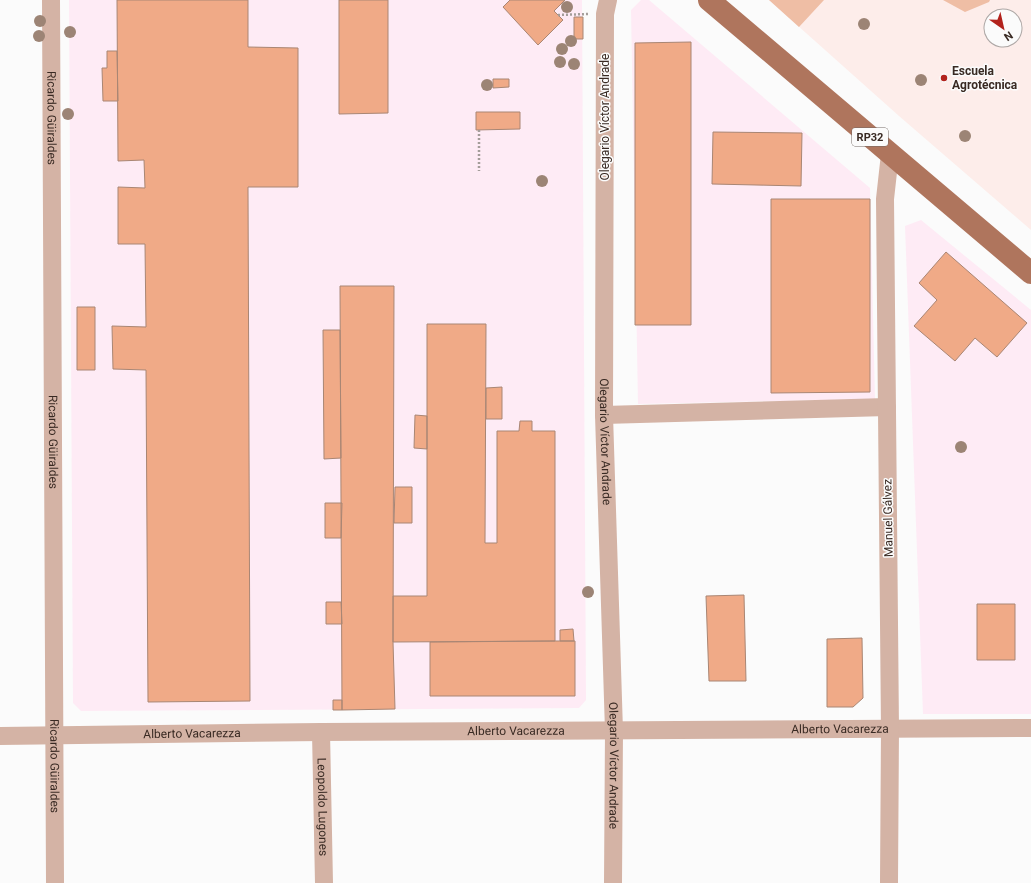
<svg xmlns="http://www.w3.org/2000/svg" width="1031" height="883" viewBox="0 0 1031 883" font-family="Roboto,sans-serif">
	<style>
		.industrial { fill: #feebf5 }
		.education { fill: #fdedea; fill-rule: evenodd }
		.green { fill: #efbea5 }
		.building { fill: #f0aa87; stroke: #a98674 }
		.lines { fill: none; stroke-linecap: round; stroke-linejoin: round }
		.path { stroke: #a49d9a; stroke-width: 2.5; stroke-dasharray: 2 2; stroke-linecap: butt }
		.minor { stroke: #d4b3a5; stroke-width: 18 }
		.primary { stroke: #af755d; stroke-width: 22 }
		.tree { fill: #9c8475 }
		.poi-dot { fill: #b2221c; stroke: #fbfbfb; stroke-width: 1.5 }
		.labels { text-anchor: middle; stroke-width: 3; stroke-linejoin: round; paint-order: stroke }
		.shield { fill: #fbfbfb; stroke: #736964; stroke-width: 1 }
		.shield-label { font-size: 11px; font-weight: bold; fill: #392a23 }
		.poi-label { font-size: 12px; font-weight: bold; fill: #392a23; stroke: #fbfbfb; text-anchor: start }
		.street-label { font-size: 12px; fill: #392a23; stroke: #fbfbfb }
	</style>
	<rect width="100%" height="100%" fill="#fbfbfb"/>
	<!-- industrial -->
	<path class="industrial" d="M69,0H582L586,700L579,708L81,711L73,703Z
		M641,0H649L870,188L875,399L638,404L631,10Z
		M921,220L1031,310V714H923L905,226Z"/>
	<!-- education -->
	<path class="education" d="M769,0H1031V230L899,116ZM991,16H1015V40H991Z"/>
	<!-- green -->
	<path class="green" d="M769,0H824L799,27Z
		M943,0H990L989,2L965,12Z"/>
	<!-- building -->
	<path class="building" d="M117,0H248V47L298,48V187H248L250,701L148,702L146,370L113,369L112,326L146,327L145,244H118V187L145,188L144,160L118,161Z
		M339,0H388V113L339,114Z
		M510,0H565L554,11L563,20L538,45L503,7Z
		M574,17H583V39H574Z
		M691,42V325H635V43Z
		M107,51H117L118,101H103L102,68H107Z
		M493,79H509V87L493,88Z
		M476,112H520V129L476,130Z
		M713,132L802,133L801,186L712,184Z
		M771,199H870V392L771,393Z
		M946,252L1027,323L997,357L975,338L955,361L914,326L937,300L919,283Z
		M340,286H394L393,642L395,709L342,710Z
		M77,307H95V370H77Z
		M427,324H486L485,543H497V431H519L520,421H532V431H555V641L393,642V596H427Z
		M323,330H340L341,458L324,459Z
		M502,387V419H486V388Z
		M415,415L427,416V449L414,448Z
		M395,487H412V523H394Z
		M325,503H342L341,538H325Z
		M744,595L746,681H709L706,596Z
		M326,602H341L342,624H326Z
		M977,604H1015V660H977Z
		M573,629L574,641H560V630Z
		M862,638L863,698L853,707H827V639Z
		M555,641H575V696H430V642Z
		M333,700H342V710H333Z"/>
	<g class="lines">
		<!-- path -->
		<path class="path" d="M558,15L588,14
			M479,130V171"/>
		<!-- minor -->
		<g class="minor">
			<path id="s1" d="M51,0L55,883"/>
			<path id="s2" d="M608,0L605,14L604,415L614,731L613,883"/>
			<path d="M604,415L887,407"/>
			<path id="s3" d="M321,732L324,883"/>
			<path id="s4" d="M0,736L321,732L1031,728"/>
			<path d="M889,883L890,729L885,199L890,154"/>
		</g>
		<!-- primary -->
		<path class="primary" d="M709,0L1031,273"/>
	</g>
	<!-- trees -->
	<g class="tree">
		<circle cx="567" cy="7" r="6"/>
		<circle cx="40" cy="21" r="6"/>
		<circle cx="864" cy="24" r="6"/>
		<circle cx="70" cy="32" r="6"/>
		<circle cx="39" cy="36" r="6"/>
		<circle cx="571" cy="41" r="6"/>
		<circle cx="562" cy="49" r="6"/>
		<circle cx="560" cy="62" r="6"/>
		<circle cx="574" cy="64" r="6"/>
		<circle cx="921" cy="80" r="6"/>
		<circle cx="487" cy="85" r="6"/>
		<circle cx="68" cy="114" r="6"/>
		<circle cx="965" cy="136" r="6"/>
		<circle cx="542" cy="181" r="6"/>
		<circle cx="961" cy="447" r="6"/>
		<circle cx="588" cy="592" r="6"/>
	</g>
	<!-- markers -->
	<circle class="poi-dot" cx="944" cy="78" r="4"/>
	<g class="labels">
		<!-- shield labels -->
		<rect class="shield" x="852" y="128" width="36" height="18" rx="3"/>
		<g class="shield-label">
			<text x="870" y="141">RP32</text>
		</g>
		<!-- poi labels -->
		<g class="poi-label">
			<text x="952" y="75">Escuela<tspan x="952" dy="14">Agrotécnica</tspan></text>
		</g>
		<!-- street labels -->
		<g class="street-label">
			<text transform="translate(605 117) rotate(-90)" y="4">Olegario Víctor Andrade</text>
			<text dy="4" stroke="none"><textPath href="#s1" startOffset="118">Ricardo Güiraldes</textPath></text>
			<text dy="4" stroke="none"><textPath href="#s2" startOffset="442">Olegario Víctor Andrade</textPath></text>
			<text dy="4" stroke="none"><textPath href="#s1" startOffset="442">Ricardo Güiraldes</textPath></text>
			<text transform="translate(888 518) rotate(-91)" y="4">Manuel Gálvez</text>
			<text dy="4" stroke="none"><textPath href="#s4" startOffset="840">Alberto Vacarezza</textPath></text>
			<text dy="4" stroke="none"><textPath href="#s4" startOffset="516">Alberto Vacarezza</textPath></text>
			<text dy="4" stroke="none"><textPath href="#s4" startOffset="192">Alberto Vacarezza</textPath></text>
			<text dy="4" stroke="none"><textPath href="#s2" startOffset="766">Olegario Víctor Andrade</textPath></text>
			<text dy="4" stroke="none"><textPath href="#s1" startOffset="766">Ricardo Güiraldes</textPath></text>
			<text dy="4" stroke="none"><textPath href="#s3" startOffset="75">Leopoldo Lugones</textPath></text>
		</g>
	</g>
	<!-- north arrow -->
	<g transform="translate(1003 28) rotate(146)"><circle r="19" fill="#fbfbfb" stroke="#ada7a5"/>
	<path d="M0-3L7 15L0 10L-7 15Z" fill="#b2221c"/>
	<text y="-6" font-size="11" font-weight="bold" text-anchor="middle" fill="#392a23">N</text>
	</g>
</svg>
